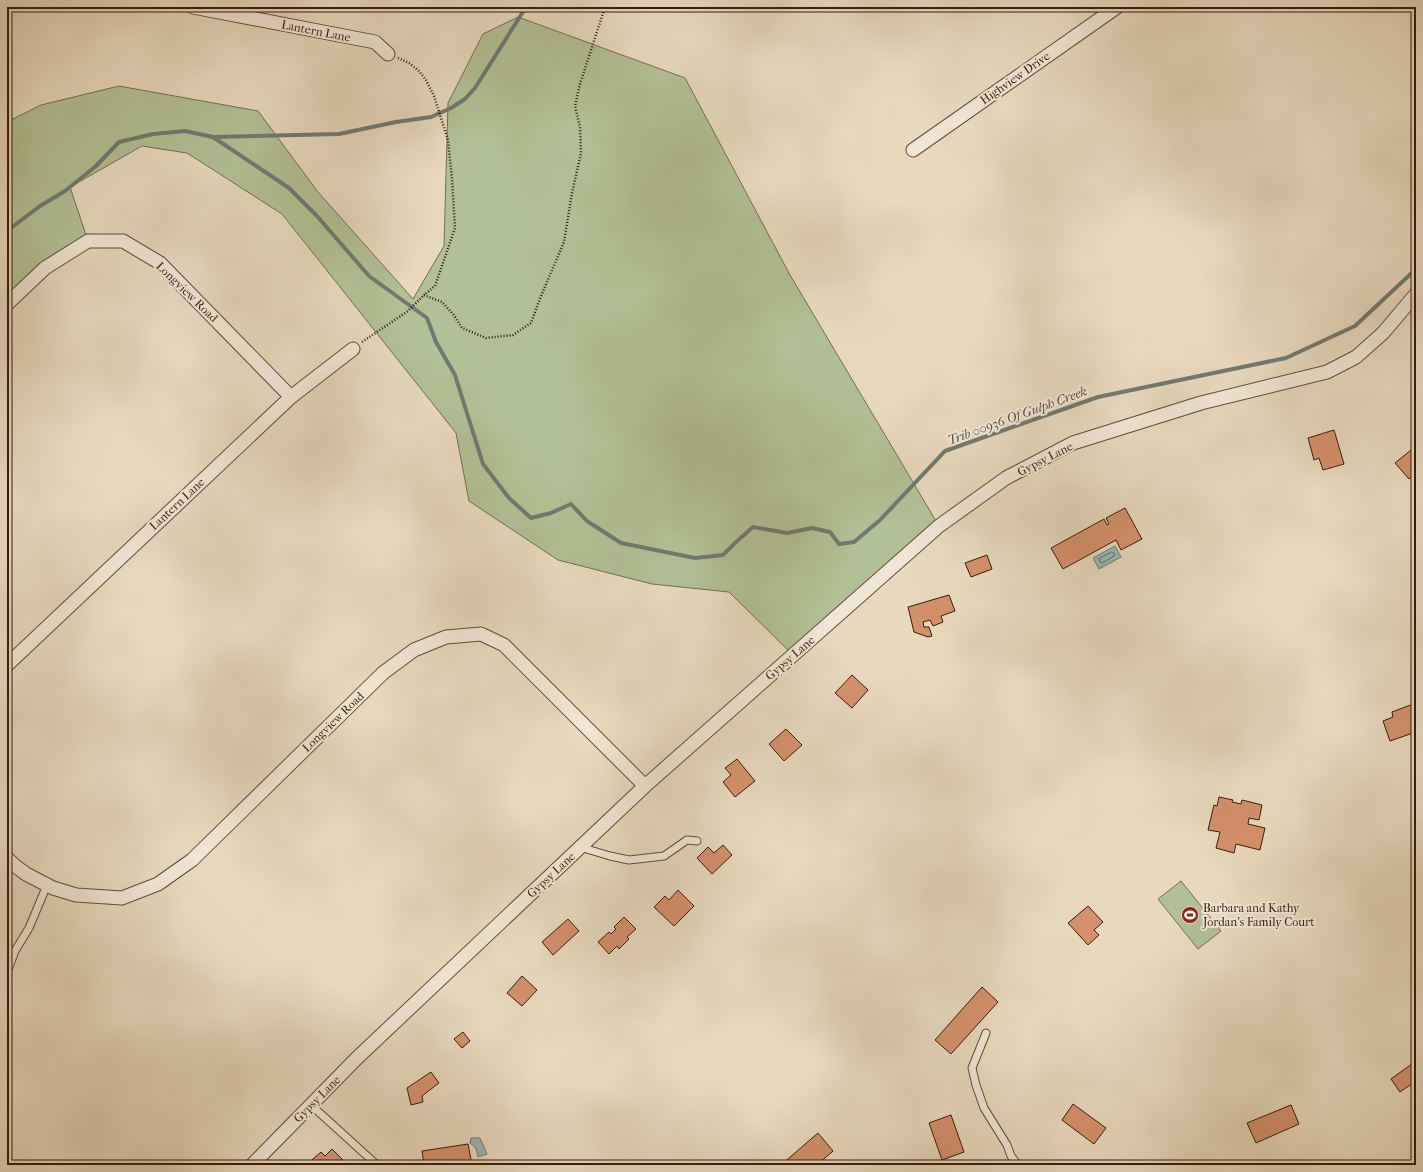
<svg xmlns="http://www.w3.org/2000/svg" width="1423" height="1172" viewBox="0 0 1423 1172" font-family="'IM FELL French Canon',serif">
	<style>
		.green { fill: #b2c095; stroke: #746e50 }
		.water { fill: #98b9b7; stroke: #717a72 }
		.lines { fill: none; stroke-linecap: round; stroke-linejoin: round }
		.shore { stroke: #686a60; stroke-width: 1 }
		.stream { stroke: #717a72; stroke-width: 4 }
		.building { fill: #d4916c; stroke: #371b0a }
		.service-casing { stroke: #634a37; stroke-width: 9 }
		.minor-casing { stroke: #634a37; stroke-width: 15 }
		.path { stroke: #371b0a; stroke-width: 2.5; stroke-dasharray: 1 2; stroke-linecap: butt }
		.service { stroke: #f0e6d5; stroke-width: 7 }
		.minor { stroke: #f0e6d5; stroke-width: 13 }
		.labels { text-anchor: middle; stroke-width: 4; stroke-linejoin: round; paint-order: stroke }
		.street-label { font-size: 12px; fill: #371b0a; stroke: #f0e6d5 }
		.poi-label { font-size: 12px; fill: #371b0a; stroke: #f0e6d5; text-anchor: start }
		.water-label { font-size: 13px; font-style: italic; fill: #544a3e; stroke: #f0e6d5 }
	</style>
	<rect width="100%" height="100%" fill="#e8d9be"/>
	<filter id="stains"><feTurbulence type="fractalNoise" baseFrequency=".005" numOctaves="4"/><feColorMatrix values="0 0 0 0 .2 0 0 0 0 .09 0 0 0 0 .02 0 0 0 .5 -.17"/></filter>
	<radialGradient id="worn" r=".72"><stop offset=".6" stop-color="#630" stop-opacity="0"/><stop offset="1" stop-color="#630" stop-opacity=".3"/></radialGradient>
	<!-- green -->
	<path class="green" d="M518,17L685,78L790,275L939,526L793,655L729,592L652,584L558,560L469,501L456,433L282,214L187,153L142,146L70,187L88,241L7,304V122L41,105L119,86L258,111L318,192L413,299L444,246L448,103L483,34Z
		M1181,881L1221,931L1198,949L1158,899Z"/>
	<!-- water -->
	<path class="water" d="M1115,546L1121,557L1099,569L1093,558Z
		M471,1138H480L487,1154L478,1157L476,1148L470,1143Z"/>
	<g class="lines">
		<!-- shore -->
		<path class="shore" d="M1112,552L1115,554L1114,556L1102,563L1100,562L1099,559Z"/>
		<!-- stream -->
		<path class="stream" d="M213,137L289,188L317,216L369,276L427,318L436,342L455,375L483,464L509,498L531,518L551,513L571,504L587,521L621,543L695,558L723,555L735,543L753,527L787,533L812,528L830,532L839,544L854,542L880,520L945,451L1098,397L1286,358L1355,326L1416,269
			M7,231L40,206L65,191L96,166L119,142L153,134L185,131L213,137L339,134L396,122L431,117L451,108L465,99L475,88L526,7"/>
	</g>
	<!-- building -->
	<path class="building" d="M1334,430L1344,464L1323,470L1319,458L1314,460L1308,438Z
		M1416,446V472L1409,479L1395,463Z
		M1125,508L1142,539L1121,550L1116,540L1063,569L1051,548L1104,519L1107,525L1109,524L1106,518Z
		M987,555L992,569L971,577L965,563Z
		M949,595L955,611L941,616L943,622L933,626L930,620L923,622L924,627H929L932,636L928,637L914,632L908,607Z
		M852,675L868,690L852,708L835,693Z
		M1416,703V732L1390,741L1383,721L1393,717L1392,712Z
		M786,729L802,745L784,761L769,744Z
		M737,759L755,781L735,797L723,782L731,775L725,768Z
		M1219,797L1233,800L1232,802L1241,804L1242,800L1262,805L1259,820L1249,818L1248,824L1265,828L1260,850L1236,844L1234,853L1216,848L1220,832L1208,830L1214,805L1217,806Z
		M723,845L732,855L712,874L697,858L708,847L714,853Z
		M678,890L694,906L674,926L654,907L665,896L669,900Z
		M1088,906L1103,922L1094,930L1099,935L1088,945L1068,923Z
		M624,917L636,929L627,937L629,939L619,949L617,946L609,954L598,942L609,932L611,934L616,929L614,927Z
		M568,919L579,931L553,955L542,942Z
		M522,976L537,990L522,1006L507,993Z
		M982,987L998,1002L951,1054L935,1040Z
		M463,1032L470,1041L462,1048L454,1039Z
		M1416,1061V1081L1400,1092L1391,1079Z
		M431,1072L439,1083L422,1096L423,1102L411,1105L407,1088Z
		M1073,1104L1106,1128L1094,1144L1062,1120Z
		M1291,1105L1299,1124L1256,1143L1247,1123Z
		M951,1115L964,1152L942,1160L929,1123Z
		M818,1133L833,1151L817,1165H781Z
		M468,1144L472,1165H424L422,1151Z
		M332,1149L343,1160L337,1165H306L321,1152L325,1156Z"/>
	<g class="lines">
		<!-- service casing -->
		<g class="service-casing">
			<path id="service" d="M580,847L610,856L629,860L664,856L687,840L697,841
				M7,972L15,951L29,928L47,885
				M986,1033L972,1068L976,1085L984,1108L1007,1145L1011,1156L1018,1165
				M311,1105L377,1165"/>
		</g>
		<!-- minor casing -->
		<g class="minor-casing">
			<path id="minor" d="M193,7L375,42L388,54
				M913,150L1117,7
				M7,304L45,268L88,241H123L160,263L291,397
				M7,665L291,397L353,349
				M7,858L14,865L26,874L53,888L76,895L122,898L158,884L192,860L383,673L414,650L446,637L481,634L504,645L645,786
				M252,1165L357,1058L645,786L939,526L1006,478L1073,443L1201,403L1327,372L1356,357L1383,333L1416,294"/>
		</g>
		<!-- path -->
		<path class="path" d="M398,58L409,63L419,71L426,80L434,96L448,140L452,179L455,228L435,286L424,295
			M362,342L408,311L424,295L442,302L453,314L462,328L486,338L513,335L531,323L541,296L564,242L572,193L581,153L580,127L575,106L580,84L605,7"/>
		<!-- service -->
		<use href="#service" class="service"/>
		<!-- minor -->
		<use href="#minor" class="minor"/>
	</g>
	<!-- icons -->
	<defs>
		<g id="stadium-disc" transform="scale(0.9)"><circle r="9.5" fill="#8f2418" stroke="#f0e6d5"/><path d="M0-5a6.5 5 0 1 0 0 10a6.5 5 0 1 0 0-10ZM-3.5-1.8h7v3.6h-7Z" fill="#fff"/></g>
	</defs>
	<g fill-rule="evenodd">
		<use href="#stadium-disc" x="1190" y="915"/>
	</g>
	<g class="labels">
		<!-- street labels -->
		<g class="street-label">
			<text transform="translate(316 31) rotate(11)" y="4">Lantern Lane</text>
			<text transform="translate(1015 78) rotate(-35)" y="4">Highview Drive</text>
			<text transform="translate(187 292) rotate(44)" y="4">Longview Road</text>
			<text transform="translate(1045 459) rotate(-27)" y="4">Gypsy Lane</text>
			<text transform="translate(177 504) rotate(-43)" y="4">Lantern Lane</text>
			<text transform="translate(790 658) rotate(-41)" y="4">Gypsy Lane</text>
			<text transform="translate(333 722) rotate(-44)" y="4">Longview Road</text>
			<text transform="translate(551 875) rotate(-43)" y="4">Gypsy Lane</text>
			<text transform="translate(317 1099) rotate(-45)" y="4">Gypsy Lane</text>
		</g>
		<!-- poi labels -->
		<g class="poi-label">
			<text x="1203" y="912">Barbara and Kathy<tspan x="1203" dy="14">Jordan's Family Court</tspan></text>
		</g>
		<!-- water labels -->
		<g class="water-label">
			<text transform="translate(1017 415) rotate(-20)" y="5">Trib 00936 Of Gulph Creek</text>
		</g>
	</g>
	<!-- margin -->
	<rect width="1423" height="1172" fill="none" stroke="#e8d9be" stroke-width="24"/>
	<rect x="8" y="8" width="1407" height="1156" fill="none" stroke="#371b0a" stroke-width="2"/>
	<rect x="12" y="12" width="1399" height="1148" fill="none" stroke="#371b0a"/>
	<rect width="100%" height="100%" filter="url(#stains)"/>
	<rect width="100%" height="100%" fill="url(#worn)"/>
</svg>
